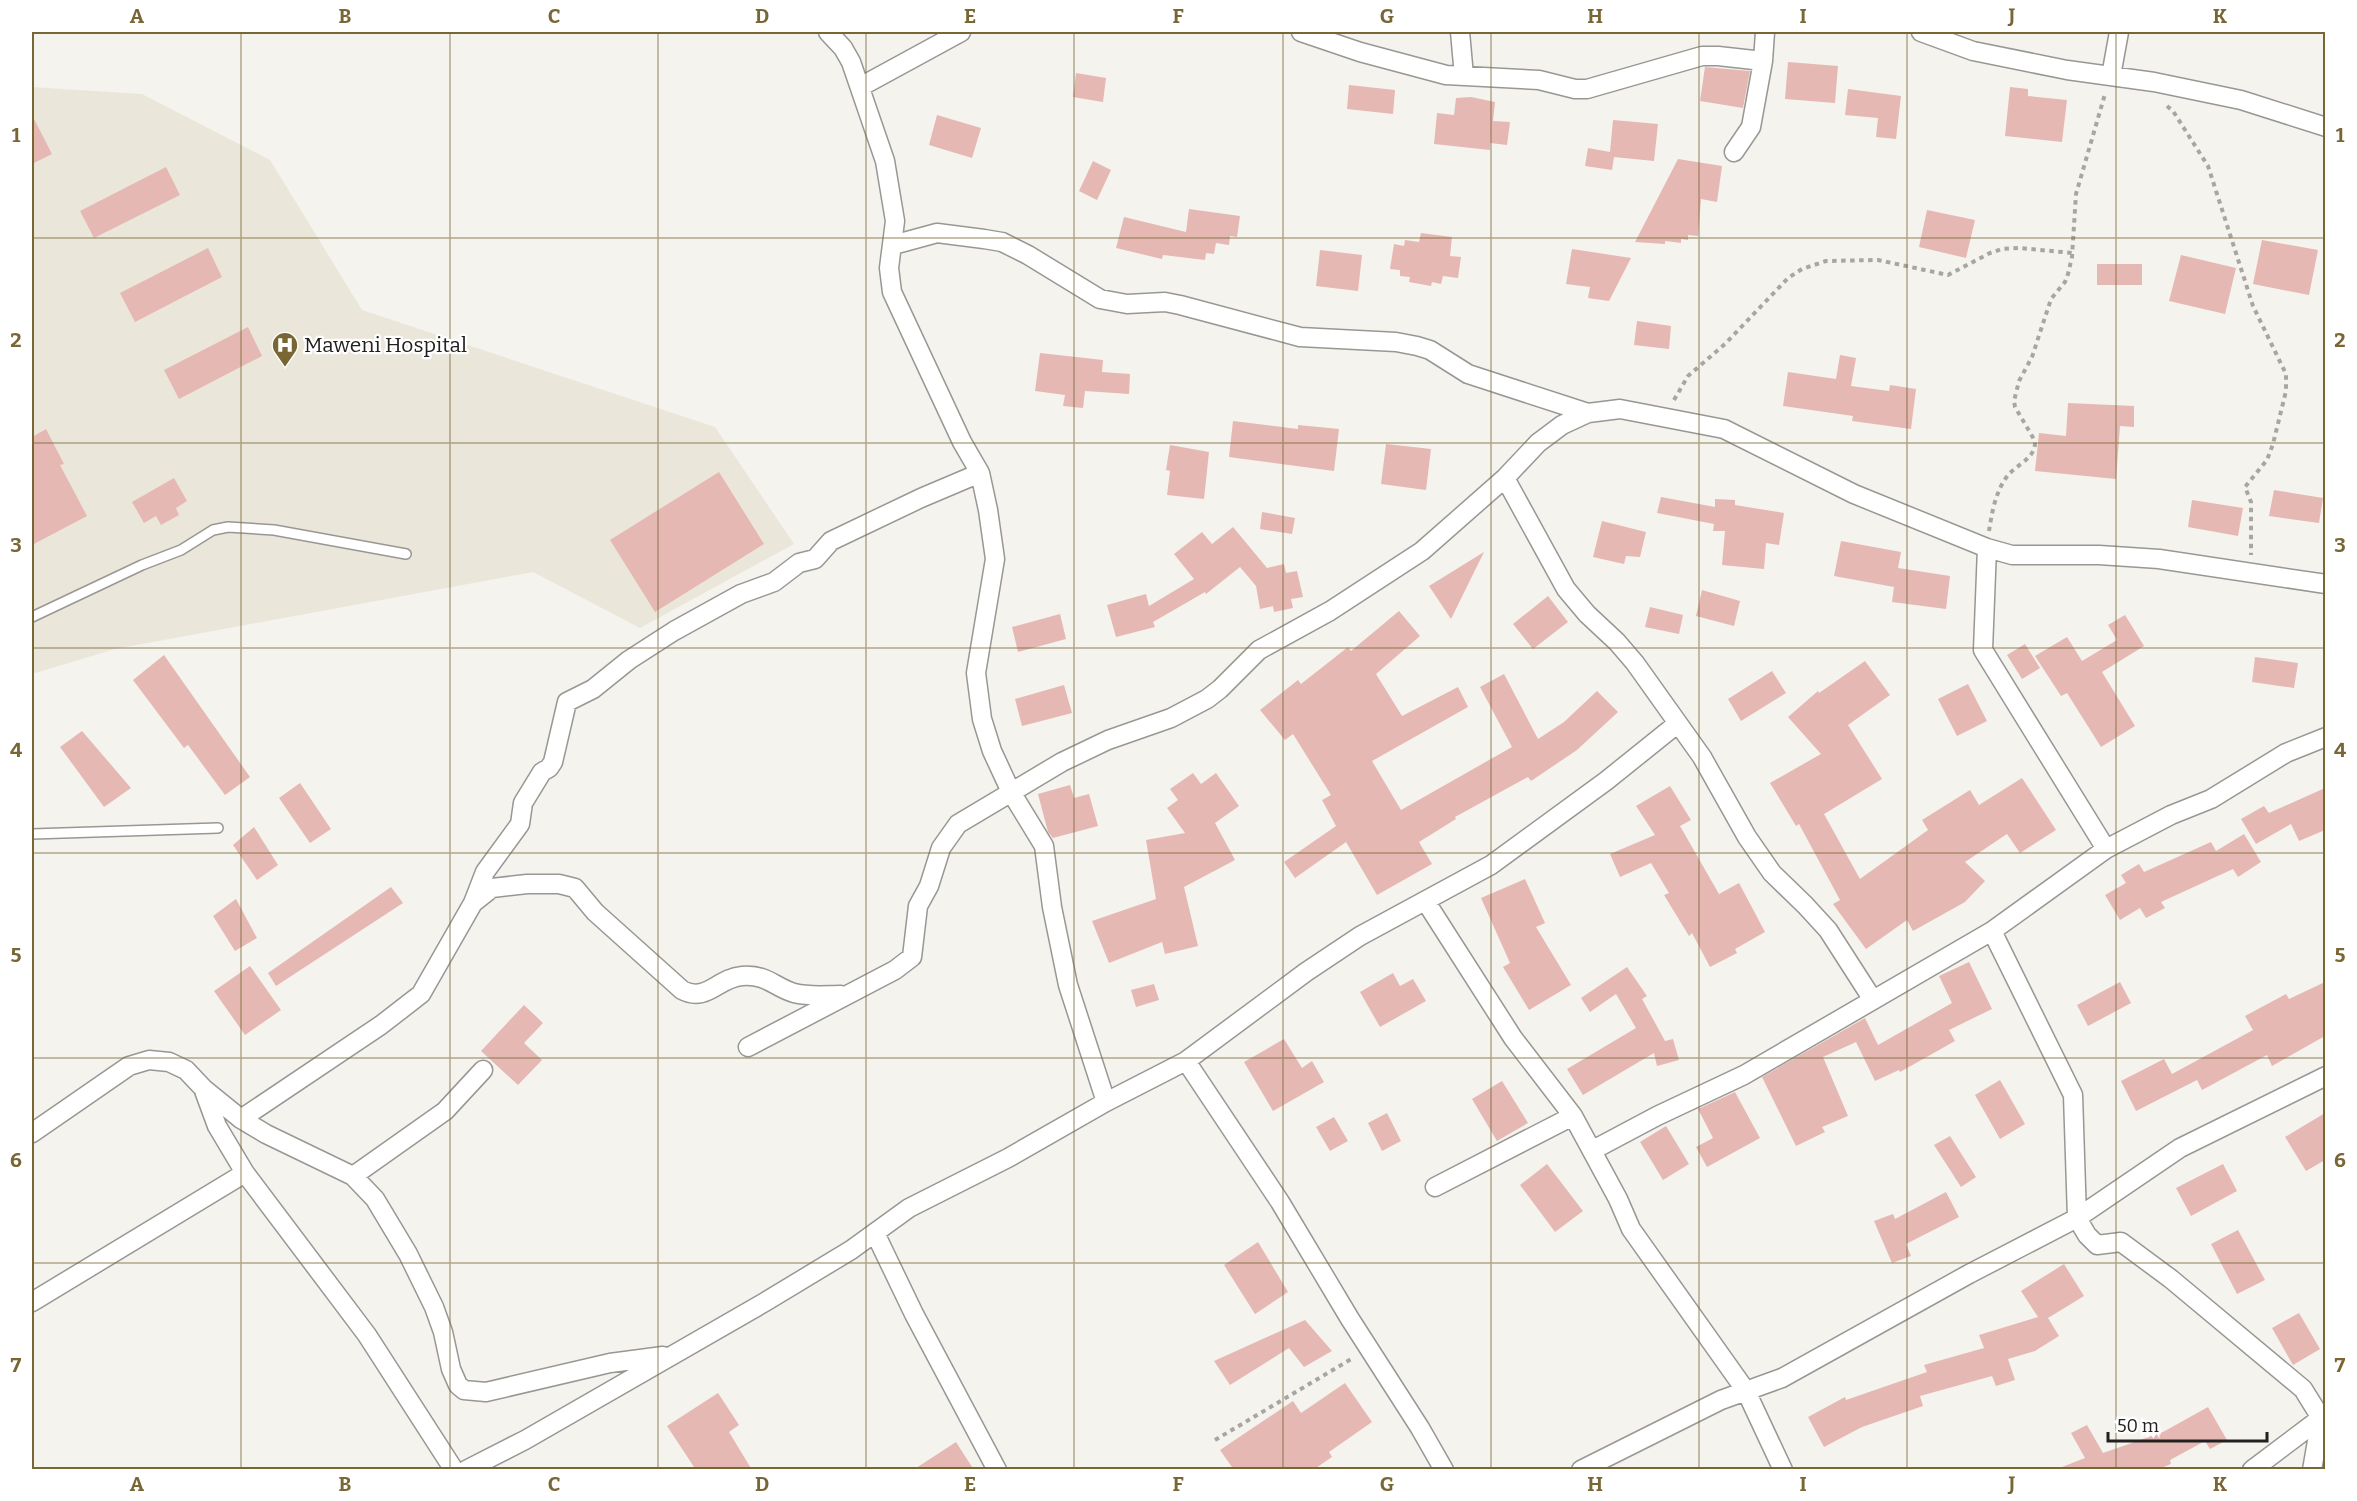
<svg xmlns="http://www.w3.org/2000/svg" width="2357" height="1501" viewBox="0 0 2357 1501" font-family="Bitter,serif">
	<style>
		.built { fill: #ebe6da }
		.building { fill: #e6b8b3 }
		.lines { fill: none; stroke-linecap: round; stroke-linejoin: round }
		.lane-casing { stroke: #999793; stroke-width: 12 }
		.street-casing { stroke: #999793; stroke-width: 21 }
		.path { stroke: #a8a6a3; stroke-width: 4; stroke-dasharray: 4.5 4.5; stroke-linecap: butt }
		.lane { stroke: #fff; stroke-width: 9 }
		.street { stroke: #fff; stroke-width: 18 }
		.grid { fill: none; stroke: #796635; stroke-width: 1.5; stroke-opacity: 0.55 }
		.labels { text-anchor: middle; stroke-width: 4.5; stroke-linejoin: round; paint-order: stroke }
		.poi-label { font-size: 21px; fill: #222120; stroke: #fff; text-anchor: start }
		.neatline { fill: none; stroke: #796635; stroke-width: 2 }
		.grid-label { font-size: 20px; text-anchor: middle; font-weight: bold; fill: #796635 }
	</style>
	<rect width="100%" height="100%" fill="#f5f3ee"/>
	<!-- built -->
	<path class="built" d="M32,87L142,94L270,160L362,310L715,427L794,544L640,628L533,572L115,649L32,674Z"/>
	<!-- building -->
	<path class="building" d="M1788,62L1838,66L1835,103L1785,99Z
		M1705,67L1750,71L1743,108L1700,101Z
		M1076,73L1106,78L1103,102L1073,97Z
		M1349,85L1395,90L1393,114L1347,109Z
		M2010,87L2028,89V96L2067,100L2062,142L2005,136Z
		M1848,89L1901,96L1896,139L1876,137L1878,118L1845,115Z
		M1471,97L1495,102L1493,121L1510,122L1507,145L1490,143V150L1434,144L1437,113L1454,115L1456,98Z
		M32,115L52,154L32,164Z
		M937,115L981,128L972,158L929,145Z
		M1613,120L1658,124L1654,161L1614,157L1612,170L1585,166L1588,148L1610,152Z
		M1678,159L1722,166L1717,202L1701,199L1698,236L1688,235V240L1681,239V243L1665,241V244L1635,242Z
		M1093,161L1111,170L1097,200L1079,191Z
		M166,167L180,195L94,238L80,211Z
		M1189,209L1240,216L1237,237L1230,236L1229,245L1216,243L1214,254L1206,253L1205,260L1163,255L1162,259L1116,248L1124,217L1186,232Z
		M1927,210L1975,220L1966,258L1919,247Z
		M1421,233L1452,237L1450,256L1461,257L1458,278L1443,276L1441,284L1432,282L1431,286L1409,282L1410,277L1400,276V270L1390,269L1394,244L1404,246L1405,240L1419,242Z
		M2262,240L2318,250L2309,295L2253,284Z
		M208,248L222,277L135,322L120,293Z
		M1572,249L1631,258L1609,301L1588,298L1590,287L1566,284Z
		M1320,250L1362,255L1358,291L1316,286Z
		M2181,255L2236,268L2225,314L2169,301Z
		M2097,264H2142V285H2097Z
		M1637,321L1671,326L1669,349L1634,345Z
		M248,327L262,356L179,399L164,370Z
		M1040,353L1103,360L1102,372L1130,374L1129,394L1085,391L1083,408L1063,406L1065,395L1035,391Z
		M1840,355L1856,358L1851,386L1889,391L1890,385L1916,389L1911,429L1852,421L1853,416L1783,406L1788,372L1836,379Z
		M2068,403L2134,406V427L2120,426L2116,479L2035,471L2039,433L2066,436Z
		M1233,421L1298,429V425L1339,429L1334,471L1229,457Z
		M46,429L64,464L60,465L87,516L32,545V437Z
		M1386,444L1431,449L1426,490L1381,484Z
		M1170,445L1209,452L1204,499L1167,495L1170,471L1166,470Z
		M719,472L764,544L655,612L610,540Z
		M174,478L187,501L176,508L179,515L161,525L156,516L144,523L132,502Z
		M2274,490L2323,498L2319,523L2269,516Z
		M1661,497L1715,507V499L1735,500V505L1784,513L1779,545L1766,543L1764,569L1722,565L1725,531H1713L1714,524L1657,513Z
		M2192,500L2243,508L2238,536L2188,527Z
		M1262,512L1295,518L1292,534L1260,529Z
		M1602,521L1646,532L1640,557L1626,556L1624,564L1593,557Z
		M1233,527L1267,568L1284,564L1286,573L1297,571L1303,597L1291,599L1293,608L1274,612L1273,606L1260,609L1256,586L1240,567L1206,594L1205,592L1153,622L1155,627L1116,637L1107,605L1146,594L1149,606L1194,579L1174,554L1202,532L1212,544Z
		M1841,541L1901,552L1898,568L1950,576L1946,609L1892,602L1894,587L1834,576Z
		M1484,552L1451,619L1429,586Z
		M1702,590L1740,601L1734,626L1696,616Z
		M1548,596L1568,622L1533,649L1513,624Z
		M1650,607L1683,615L1679,634L1645,627Z
		M1399,611L1420,636L1376,674L1402,716L1458,687L1468,707L1372,761L1401,810L1512,747L1480,687L1504,674L1538,739L1564,722L1597,691L1618,712L1577,750L1531,781L1528,777L1455,817L1456,819L1419,842L1432,864L1377,895L1346,842L1295,878L1284,862L1336,826L1322,800L1331,795L1293,734L1285,740L1260,710L1298,680L1301,684L1348,647L1351,651Z
		M1060,614L1066,639L1018,652L1012,627Z
		M2125,615L2144,646L2102,672L2135,726L2101,747L2067,693L2061,696L2035,656L2067,637L2082,661L2117,640L2108,625Z
		M2025,644L2040,668L2022,679L2007,655Z
		M164,655L250,777L225,795L188,745L184,748L133,680Z
		M2255,657L2298,663L2294,688L2252,682Z
		M1865,661L1890,695L1848,725L1882,779L1824,814L1860,879L1928,830L1922,820L1970,790L1979,805L2022,778L2056,830L2020,853L2007,834L1965,862L1985,881L1965,902L1913,931L1907,920L1866,949L1833,904L1840,900L1799,824L1796,826L1770,783L1821,754L1788,717L1818,691L1819,693Z
		M1772,671L1786,693L1741,721L1728,699Z
		M1968,684L1987,721L1957,736L1938,699Z
		M1064,685L1072,713L1022,726L1015,699Z
		M82,731L131,788L104,807L60,747Z
		M1193,773L1201,784L1216,773L1239,806L1215,823L1235,860L1184,887L1198,946L1165,954L1162,942L1109,963L1092,921L1156,899L1146,840L1185,833L1167,808L1178,800L1170,789Z
		M300,783L331,829L310,843L279,798Z
		M1070,785L1074,798L1089,794L1098,826L1053,838L1048,832L1038,794Z
		M1670,786L1691,820L1680,826L1719,894L1739,883L1765,932L1735,949L1737,953L1710,967L1692,933L1689,936L1664,895L1669,893L1651,863L1620,877L1610,854L1655,835L1636,806Z
		M2325,788V830L2299,841L2291,824L2256,844L2241,819L2264,806L2269,813Z
		M254,827L278,865L257,880L233,845Z
		M2244,834L2261,862L2238,877L2233,869L2161,902L2165,908L2146,918L2140,908L2120,920L2105,895L2126,883L2121,875L2139,864L2144,872L2211,842L2216,851Z
		M1525,879L1545,923L1536,927L1571,985L1529,1010L1503,967L1510,963L1481,898Z
		M391,887L403,903L276,986L268,973Z
		M236,899L257,938L235,951L213,916Z
		M1969,962L1992,1009L1949,1030L1955,1041L1900,1072L1899,1070L1875,1081L1856,1042L1823,1057L1848,1116L1822,1127L1825,1132L1796,1146L1762,1077L1865,1018L1878,1045L1952,1003L1939,976Z
		M250,966L281,1010L245,1035L214,991Z
		M1627,967L1647,996L1642,999L1665,1041L1673,1039L1679,1060L1657,1066L1654,1053L1583,1095L1567,1069L1636,1028L1616,994L1590,1012L1581,998Z
		M1393,973L1400,986L1413,979L1426,1001L1380,1027L1360,992Z
		M2120,982L2131,1003L2088,1026L2077,1005Z
		M2325,982V1036L2272,1066L2267,1055L2202,1090L2197,1080L2136,1111L2121,1081L2164,1059L2172,1074L2253,1030L2245,1016L2286,994L2289,999Z
		M1154,984L1159,1000L1136,1007L1131,990Z
		M524,1005L543,1023L524,1043L542,1060L518,1085L481,1051Z
		M1284,1039L1302,1068L1312,1061L1324,1082L1273,1111L1244,1062Z
		M2000,1080L2025,1124L2000,1139L1975,1095Z
		M1502,1081L1528,1123L1497,1141L1472,1099Z
		M1735,1092L1760,1138L1707,1167L1696,1147L1713,1138L1698,1109Z
		M1387,1113L1401,1141L1382,1151L1368,1123Z
		M2325,1113V1160L2306,1171L2285,1137Z
		M1334,1117L1348,1141L1330,1151L1316,1127Z
		M1666,1126L1689,1164L1663,1180L1640,1142Z
		M1950,1136L1976,1177L1961,1187L1934,1145Z
		M1547,1164L1583,1211L1555,1232L1520,1185Z
		M2223,1164L2237,1191L2191,1216L2176,1188Z
		M1946,1192L1959,1217L1906,1244L1911,1256L1892,1263L1874,1221L1893,1214L1895,1219Z
		M2238,1230L2265,1280L2237,1294L2211,1244Z
		M1258,1242L1288,1292L1255,1314L1224,1265Z
		M2064,1264L2084,1296L2048,1318L2059,1336L2035,1351L2008,1359L2015,1380L1996,1386L1992,1376L1920,1396L1923,1406L1862,1427L1824,1447L1808,1417L1845,1397L1846,1400L1927,1372L1924,1365L1984,1348L1979,1335L2038,1317L2021,1291Z
		M2299,1313L2320,1349L2293,1365L2272,1328Z
		M1305,1320L1332,1351L1304,1367L1289,1348L1230,1385L1214,1361Z
		M1345,1383L1372,1422L1329,1452L1332,1457L1313,1470H1234L1220,1450L1293,1401L1301,1413Z
		M718,1393L739,1425L729,1432L752,1470H696L667,1426Z
		M2208,1407L2227,1440L2210,1449L2205,1441L2170,1460L2171,1464L2156,1470H2063L2062,1467L2085,1458L2071,1433L2087,1425L2103,1453L2163,1432Z
		M956,1442L974,1470H913Z"/>
	<g class="lines">
		<!-- lane casing -->
		<g class="lane-casing">
			<path id="lane" d="M32,617L142,565L181,550L213,530L228,527L274,530L406,554
				M32,834L218,828"/>
		</g>
		<!-- street casing -->
		<g class="street-casing">
			<path id="street" d="M828,32L843,48L851,62L885,161L895,221L889,268L892,292L962,442L980,473L988,510L995,559L976,673L982,719L992,751L1011,792L1044,846L1052,907L1068,985L1106,1102
				M1301,32L1360,52L1446,75L1539,80L1575,89H1587L1702,56H1718L1763,61
				M1460,32L1464,76
				M1921,32L1973,51L2067,70L2154,82L2241,100L2326,127
				M2111,76L2119,32
				M860,87L961,32
				M1734,152L1751,127L1763,61L1765,32
				M893,245L937,233L984,239L1002,242L1028,255L1100,299L1127,304L1165,302L1180,305L1300,337L1396,342L1417,346L1430,350L1468,374L1588,413
				M1505,478L1566,589L1587,614L1617,642L1635,663L1702,757L1747,837L1772,873L1805,905L1828,930L1873,1000
				M1987,548L1983,650L2106,849
				M1426,902L1513,1038L1573,1116L1618,1199L1631,1229L1746,1391L1783,1470
				M473,903L485,872L520,824L523,803L542,772L549,768L553,762L567,702L593,689L629,660L674,631L741,594L774,582L799,563L815,559L831,541L921,498L980,473
				M1992,931L2073,1095L2077,1218L2087,1235L2097,1245L2121,1242L2171,1279L2303,1389L2321,1418
				M748,1047L895,970L912,957L918,906L929,886L941,848L958,824L1062,762L1108,740L1171,718L1207,699L1220,689L1259,650L1330,611L1422,551L1505,478L1538,443L1562,425L1588,413L1620,409L1724,429L1854,494L1987,548L2012,555H2099L2159,559L2326,584
				M1186,1061L1280,1202L1350,1319L1420,1428L1444,1470
				M204,1089L241,1119L266,1134L353,1176L375,1199L408,1254L434,1307L443,1332L451,1369L458,1385L464,1390L486,1392L610,1363L663,1356
				M241,1119L381,1025L421,994L473,903L492,888L527,884H559L575,888L595,912L682,990C707,1003 717,978 742,976C767,974 774,987 794,993C810,997 825,995 841,995
				M32,1133L129,1066L149,1060L169,1062L186,1070L203,1088L217,1126L245,1173L367,1335L454,1470
				M1593,1150L1657,1116L1744,1075L1992,931L2106,849L2171,815L2211,799L2286,753L2326,737
				M353,1176L445,1111L483,1070
				M1435,1187L1573,1116
				M875,1233L914,1314L997,1470
				M32,1302L245,1173
				M466,1470L525,1440L765,1302L851,1250L909,1208L1008,1158L1106,1102L1186,1061L1306,972L1360,936L1491,865L1606,781L1677,724
				M1581,1470L1721,1400L1782,1378L1969,1274L2077,1218L2180,1148L2326,1076
				M2252,1470L2321,1418L2312,1470"/>
		</g>
		<!-- path -->
		<path class="path" d="M2167,106L2173,111L2208,166L2253,306L2286,374V391L2273,444L2267,460L2245,487L2251,502V555
			M1674,400L1688,376L1725,344L1788,278L1802,269L1826,261L1878,260L1948,275L1990,253L2002,249L2020,248L2072,253
			M1989,531C1992,512 1996,488 2010,473C2020,463 2036,457 2035,441L2015,407L2014,401L2019,381L2032,357L2051,299L2065,282L2068,274L2072,257L2076,194L2105,94
			M1215,1440L1353,1358"/>
		<!-- lane -->
		<use href="#lane" class="lane"/>
		<!-- street -->
		<use href="#street" class="street"/>
	</g>
	<!-- grid -->
	<path class="grid" d="M241,32V1470M450,32V1470M658,32V1470M866,32V1470M1074,32V1470M1283,32V1470M1491,32V1470M1699,32V1470M1907,32V1470M2116,32V1470M32,238H2326M32,443H2326M32,648H2326M32,853H2326M32,1058H2326M32,1263H2326"/>
	<!-- icons -->
	<defs>
		<g id="hospital-pin" transform="scale(1.35)"><path d="M0 17L-7.5 6A9.5 9.5 0 1 1 7.5 6Z" fill="#796635" stroke="#fff"/><path d="M-5-5h3v3.5h4V-5h3V5h-3V1.5h-4V5h-3Z" fill="#fff"/></g>
	</defs>
	<g fill-rule="evenodd">
		<use href="#hospital-pin" x="285" y="345"/>
	</g>
	<g class="labels">
		<!-- poi labels -->
		<g class="poi-label">
			<text x="304" y="352">Maweni Hospital</text>
		</g>
	</g>
	<!-- border -->
	<rect width="2357" height="1501" fill="none" stroke="#ffffff" stroke-width="66"/>
	<!-- scale -->
	<path d="M2108 1432v9h159v-9" fill="none" stroke="#222120" stroke-width="3"/>
	<text x="2117" y="1432" font-size="18" fill="#222120" stroke="#ffffff" stroke-width="4.5" paint-order="stroke">50 m</text>
	<rect x="33" y="33" width="2291" height="1435" class="neatline"/>
	<g class="grid-label">
		<text x="137" y="23">A</text>
		<text x="345" y="23">B</text>
		<text x="554" y="23">C</text>
		<text x="762" y="23">D</text>
		<text x="970" y="23">E</text>
		<text x="1178" y="23">F</text>
		<text x="1387" y="23">G</text>
		<text x="1595" y="23">H</text>
		<text x="1803" y="23">I</text>
		<text x="2012" y="23">J</text>
		<text x="2220" y="23">K</text>
		<text x="16" y="142">1</text>
		<text x="2340" y="142">1</text>
		<text x="16" y="347">2</text>
		<text x="2340" y="347">2</text>
		<text x="16" y="552">3</text>
		<text x="2340" y="552">3</text>
		<text x="16" y="757">4</text>
		<text x="2340" y="757">4</text>
		<text x="16" y="962">5</text>
		<text x="2340" y="962">5</text>
		<text x="16" y="1167">6</text>
		<text x="2340" y="1167">6</text>
		<text x="16" y="1372">7</text>
		<text x="2340" y="1372">7</text>
		<text x="137" y="1491">A</text>
		<text x="345" y="1491">B</text>
		<text x="554" y="1491">C</text>
		<text x="762" y="1491">D</text>
		<text x="970" y="1491">E</text>
		<text x="1178" y="1491">F</text>
		<text x="1387" y="1491">G</text>
		<text x="1595" y="1491">H</text>
		<text x="1803" y="1491">I</text>
		<text x="2012" y="1491">J</text>
		<text x="2220" y="1491">K</text>
	</g>
</svg>
